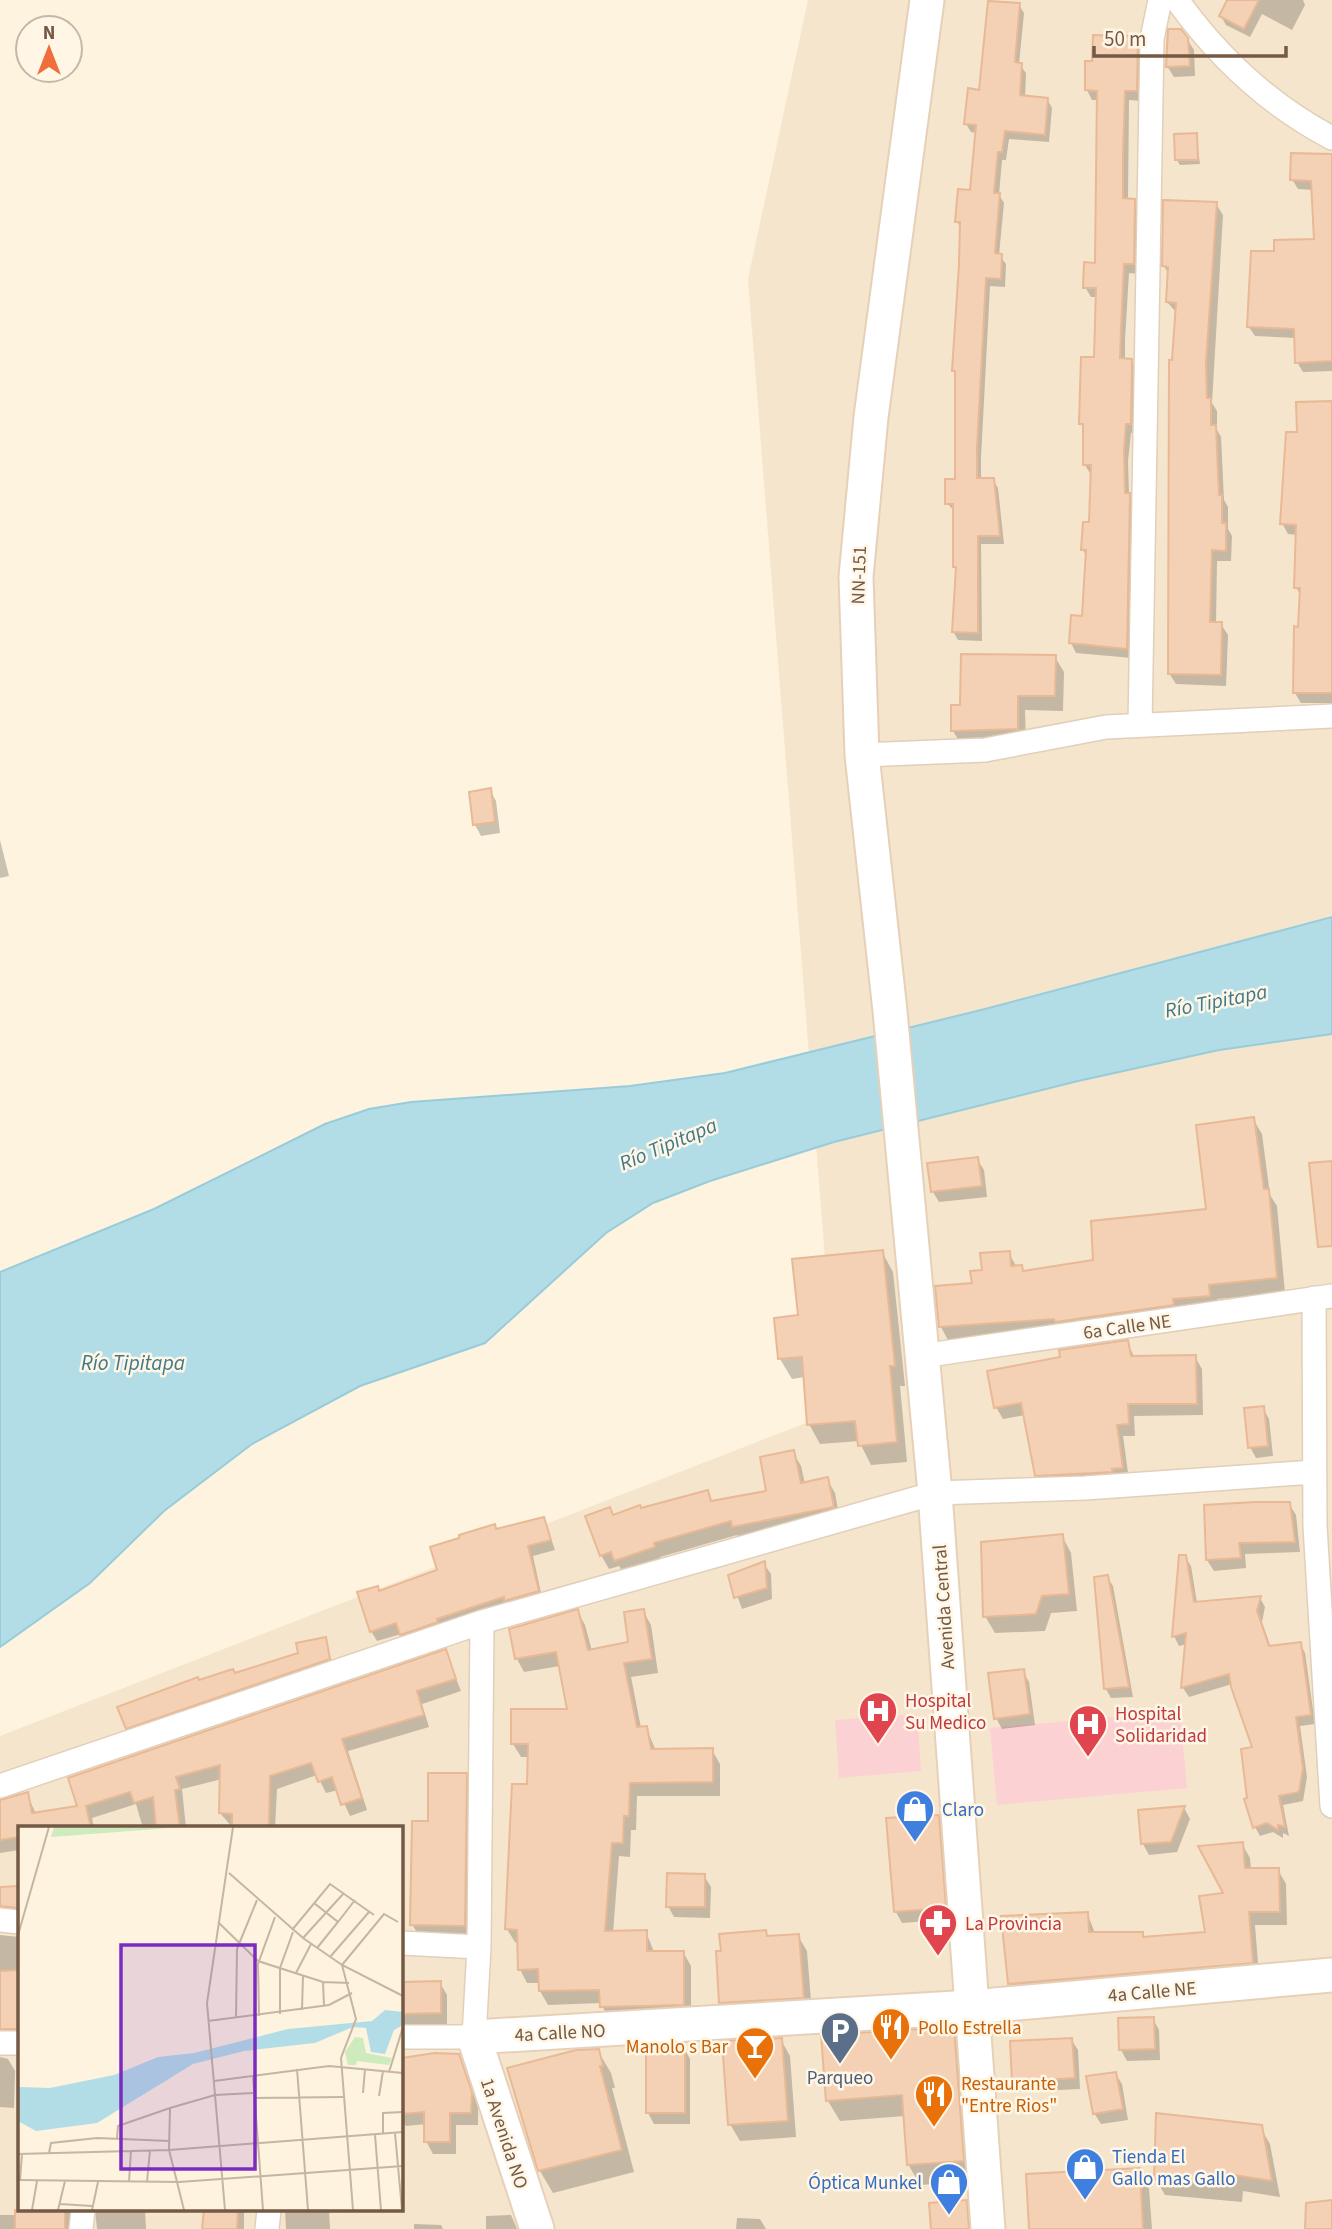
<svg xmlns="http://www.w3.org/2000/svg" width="1332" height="2229" viewBox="0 0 1332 2229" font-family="'Source Sans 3',sans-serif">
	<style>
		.residential { fill: #f5e5cc; fill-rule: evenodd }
		.medical { fill: #fcd1d3 }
		.water { fill: #b2dde7; stroke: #98ccda; stroke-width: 2 }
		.shadow { fill: #0003 }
		.building { fill: #f4d1b4; stroke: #e8b994; stroke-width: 2 }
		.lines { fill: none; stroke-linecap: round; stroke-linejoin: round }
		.street-casing { stroke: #e2cfba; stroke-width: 26 }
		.secondary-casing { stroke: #e7d0b8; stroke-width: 37 }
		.street { stroke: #fff; stroke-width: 23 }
		.secondary { stroke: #fff; stroke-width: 33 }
		.labels { text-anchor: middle; stroke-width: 5; stroke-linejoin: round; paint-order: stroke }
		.street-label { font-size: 19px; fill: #745945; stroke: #fff6e6 }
		.health-label { font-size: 19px; fill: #be3a42; stroke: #fff6e6; text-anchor: start }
		.shop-label { font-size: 19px; fill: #366cbe; stroke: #fff6e6; text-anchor: start }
		.food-label { font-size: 19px; fill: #c56008; stroke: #fff6e6; text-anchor: start }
		.service-label { font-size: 19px; fill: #4e5e75; stroke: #fff6e6 }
		.water-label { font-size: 21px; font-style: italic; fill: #3e798a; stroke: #fff6e6 }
		.inset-road { fill: none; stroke: #c6b5a1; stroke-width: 2 }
		.view { fill: #7b2cbf; fill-opacity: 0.15; stroke: #7b2cbf; stroke-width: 3.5 }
		.inset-edge { fill: none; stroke: #745945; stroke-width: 3.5 }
	</style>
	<rect width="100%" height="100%" fill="#fdf3de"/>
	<!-- residential -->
	<path class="residential" d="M808,0H1332V2229H0V1736L837,1411L748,279ZM19,1828H401V2210H19Z"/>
	<!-- medical -->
	<path class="medical" d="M1180,1711L1187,1788L997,1805L990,1728Z
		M917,1714L921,1771L839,1778L835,1720Z"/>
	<!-- water -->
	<path class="water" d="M1332,917V1034L1219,1050L1078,1081L834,1142L710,1181L653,1203L606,1233L485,1343L360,1386L252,1444L164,1511L90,1583L0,1647V1272L154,1209L325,1124L369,1109L411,1102L630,1086L725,1073L985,1009Z"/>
	<!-- shadow -->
	<path class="shadow" d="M1229,0H1303L1305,5L1292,30L1262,14L1250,37L1226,25L1221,16Z
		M1019,5L1024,13L1019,64L1026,73L1025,97L1047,99L1052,108L1049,142L1009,139L1006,160H1002L999,195L1004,203L999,255L1006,264L1005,287L990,286L981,458V480H993L998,488L1004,544H981L982,641L958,640L953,631L957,571L955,512L947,503L956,481L955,348L961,230L957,221L972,192L977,133L971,132L966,124Z
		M1137,37L1143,47L1142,101L1129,100L1128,200L1134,201L1140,210L1139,274L1129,273L1125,340V360H1131L1137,370L1136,433H1131L1128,461L1129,495L1135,505L1132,658L1076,653L1071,643L1083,618L1087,557L1083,550L1091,524V475L1085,465V431L1081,424L1083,359H1096L1097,297H1091L1085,287L1097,264L1099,100H1092L1087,90L1094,63Z
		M1187,39L1194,50L1195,76L1174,77L1167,66Z
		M1196,135L1200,164L1180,165L1177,160Z
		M1332,156V371L1303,372L1297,362L1296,338L1255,336L1249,327L1276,253L1316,240L1314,190L1298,189L1292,179Z
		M1216,204L1223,215L1212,403L1217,411V430L1221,437L1224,500L1228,507V529L1232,536L1231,561H1217L1216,624H1221L1228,635L1226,686L1176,684L1169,673L1177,313L1167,302L1169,275L1164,266Z
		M1332,403V703H1301L1295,693L1301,596L1296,587L1298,535L1288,534L1282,523L1298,433Z
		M1055,657L1064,672L1063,711L1025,710L1026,744L962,746L953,731L962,706Z
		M490,790L496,801L500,833L481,836L475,825Z
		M0,840L9,876L0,878Z
		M1253,1119L1262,1134L1270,1195L1277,1206L1285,1293L1217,1299V1311L949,1342L941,1327L984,1271L1009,1253L1017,1268L1021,1267L1024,1272L1095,1262L1208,1210Z
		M977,1159L984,1170L987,1197L939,1202L933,1192Z
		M882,1252L893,1272L905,1386H900L907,1462L871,1465L859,1441L820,1444L809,1424L805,1377L792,1379L780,1359L800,1317Z
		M1127,1342L1135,1358L1195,1357L1202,1369L1203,1415L1134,1416L1135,1436H1123L1129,1480L1044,1487L1037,1475L1025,1415L1003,1419L996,1407L1062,1358Z
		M1263,1408L1269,1419L1273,1456L1256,1458L1250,1447Z
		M793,1452L801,1466L805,1484L827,1479L835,1493L840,1521L741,1540L737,1535L660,1557L662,1561L624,1574L619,1566L609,1569L601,1555L614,1517L707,1492L713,1502L768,1492Z
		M1289,1504L1296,1515L1300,1552L1245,1554L1246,1568L1214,1571L1207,1560Z
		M544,1519L555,1550L533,1556L543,1602L407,1645L401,1634L377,1641L371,1631L380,1592L439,1571Z
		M1062,1536L1071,1553L1077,1611L1051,1613L1045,1631L995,1633L985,1616Z
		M1185,1557L1191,1566L1197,1603L1260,1598L1265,1607L1262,1622L1271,1648L1300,1643L1305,1653L1315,1724L1300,1726L1307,1777L1303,1801L1283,1805L1289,1836L1283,1833V1838L1273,1832L1260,1836L1255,1827L1249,1800L1254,1749L1232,1684L1189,1697L1183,1688L1187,1644L1179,1646L1174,1636Z
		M764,1564L771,1574L772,1599L742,1609L730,1576Z
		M1107,1577L1113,1586L1133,1697L1111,1698L1106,1689Z
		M577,1611L585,1625L592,1651L630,1643L643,1611L651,1625L658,1673L631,1677L641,1728L646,1727L656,1751L712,1750L720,1764V1796H637L636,1830H631L630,1857L619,1856L613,1933L646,1932L654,1952H683L691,1966V2018L609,2020L601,2003L548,2005L540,1991V1983H527L520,1969L519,1943L515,1942L507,1929L530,1757H521L513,1744L569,1711L560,1666L524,1672L517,1659L511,1630Z
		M325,1639L334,1669L133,1737L127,1728L199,1682L300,1654Z
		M445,1651L461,1691L422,1704L429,1727L348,1751L367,1810L350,1816L338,1790L326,1793L317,1775L277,1789L275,1828H233L220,1813L222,1779L182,1789L186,1828H143L136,1804L92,1818L94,1828H19V1850L0,1853V1801L27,1794L36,1814L79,1807Z
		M1023,1671L1029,1682L1035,1725L1002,1729L996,1718Z
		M466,1775L475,1792L474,1943L422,1941L412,1924L429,1823Z
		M1184,1808L1190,1819L1177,1852L1149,1855L1143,1844Z
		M938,1816L944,1827L951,1919L902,1923L896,1912Z
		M1242,1844L1250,1858L1251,1870H1278L1286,1884L1287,1925H1255L1259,1976L1017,1998L1010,1984L1003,1918L1087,1913L1095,1933H1142L1145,1938L1207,1933L1226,1894Z
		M704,1876L711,1887L710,1918L674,1917L668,1906Z
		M19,1888V1918L0,1911V1889Z
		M765,1932L769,1938L798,1936L807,1951L812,2013L730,2018L721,2002L722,1952Z
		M0,1935L19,1937L17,2041L0,2043Z
		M401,1983H440L447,1995V2025L401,2026Z
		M1153,2019L1159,2030L1160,2060L1127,2061L1121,2050Z
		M953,2029L965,2050L975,2181L920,2185L908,2164L905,2116L840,2121L828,2101Z
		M1071,2039L1078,2050L1080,2089L1021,2092L1014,2081Z
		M781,2040L790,2056L796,2137L740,2141L730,2124Z
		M684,2048L690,2059V2124H654L648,2113Z
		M598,2051L611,2073L615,2088H612L634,2172L553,2193L540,2171L509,2069Z
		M458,2055L478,2105V2125H456V2154H433L426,2141V2124L406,2126L401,2120V2060Z
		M0,2057L8,2059L15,2071L14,2108L0,2107Z
		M1115,2073L1122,2084L1128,2120L1101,2124L1094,2113Z
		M1260,2127L1270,2144L1280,2197L1243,2191L1242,2202L1165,2195L1155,2178Z
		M19,2164V2210H83L75,2229H0V2215H17Z
		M1139,2170L1149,2188L1152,2229H1031Z
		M966,2202L972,2213L973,2229H933Z
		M95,2210H145L146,2229H97Z
		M206,2210H244V2229H204Z
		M285,2210H329L330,2229H286Z
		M511,2215L517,2229H486V2216Z
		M737,2218L760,2219L766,2229H736Z
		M414,2224L441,2225L443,2229H414Z"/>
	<!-- building -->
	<path class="building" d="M1227,0H1259L1244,29L1219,16Z
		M988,1L1020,3L1015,62L1022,63L1020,95L1048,98L1045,135L1005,131L1002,152H998L994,193H1000L995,253L1002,254L1001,279L986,278L977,449V478H994L1000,536H978V633L952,632L956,567H953V504H945V479H955V371H952L959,264L960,222H955L958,189L970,190L976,125L964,124L968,88L979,90Z
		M1168,29H1181L1188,38L1190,66L1166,67Z
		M1093,35L1138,36L1137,91H1125L1123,153V198L1135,199L1134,264H1124L1121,329L1120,358L1132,359L1131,424H1126L1124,450L1125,493H1130L1127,649L1069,643L1071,615L1082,616L1086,550H1081L1083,522H1089L1091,465H1083V424H1079L1081,357H1094L1096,288H1083L1084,262L1095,263L1097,91L1085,90V61H1092Z
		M1197,133L1198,160H1175L1174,134Z
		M1291,153L1332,154V361L1295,363L1294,329L1247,327L1251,251H1274V240L1314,239L1311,181L1290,180Z
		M1163,200L1217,202L1206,363L1207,398H1211V425H1216L1219,495H1222V523H1226V551L1212,550L1210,622H1222L1221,675L1168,674L1169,360H1172L1176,303L1166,302L1168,267L1162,266Z
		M1332,401V693H1293L1294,626L1298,627L1300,588H1294L1296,525L1280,524L1286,432H1297L1296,402Z
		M961,654L1056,655L1055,696H1018V729L951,731V705H960Z
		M491,788L495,822L473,825L469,792Z
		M1254,1117L1264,1189H1269L1277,1278L1209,1285L1210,1296L1173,1299L1174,1305L1055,1322L1054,1319L939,1327L935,1286L972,1283L970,1271L982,1270L980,1253L1010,1251L1011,1266L1022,1265L1023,1271L1093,1260L1091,1221L1206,1209L1196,1125Z
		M978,1157L982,1186L931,1192L927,1163Z
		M1332,1161V1246L1318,1247L1309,1163Z
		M883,1250L895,1366H890L897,1442L858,1446L855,1421L807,1425L802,1357L778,1359L774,1318L798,1315L792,1259Z
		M1128,1340L1131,1356L1196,1355L1197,1404H1128L1129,1424L1117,1425L1123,1468L1112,1469L1113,1472L1035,1476L1021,1403L994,1408L987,1371L1060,1357L1059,1350Z
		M1264,1406L1268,1446L1248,1448L1244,1408Z
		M794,1450L801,1483L828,1477L834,1507L732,1527L731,1521L654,1543L655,1547L614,1561L611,1552L600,1556L585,1516L610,1507L613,1515L640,1505L641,1508L708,1490L711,1501L766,1491L760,1457Z
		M1255,1502H1290L1295,1542L1239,1543L1241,1558L1206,1560L1204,1505Z
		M544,1517L551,1540L528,1546L539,1591L504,1601V1597L437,1619L438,1622L400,1635L396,1623L370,1632L357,1592L378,1586L379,1591L437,1570L430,1547L459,1538V1535L495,1524L496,1529Z
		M1063,1534L1069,1594L1042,1596L1036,1614L983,1617L981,1542Z
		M1179,1555H1186L1194,1602L1261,1596L1257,1611L1269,1646L1301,1642L1311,1715L1296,1717L1303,1768L1299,1792L1279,1796L1285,1827L1278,1825V1830L1267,1823L1253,1828L1244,1799L1247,1798L1241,1749L1252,1747L1231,1687L1229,1674L1181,1688L1186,1633L1172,1637Z
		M765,1561L767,1588L734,1598L728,1575Z
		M1108,1575L1129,1687L1104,1689L1094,1577Z
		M578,1609L588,1650L628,1642L624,1612L644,1609L652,1659L624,1663L637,1727L647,1726L651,1749L713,1748V1782L630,1783L629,1816H624L623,1843H612L605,1931L647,1930V1951H684V2005L600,2007L599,1990L539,1991L538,1969L518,1970L517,1930L505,1929L512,1784H527L528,1744H511V1709H567L556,1652L515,1659L509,1629Z
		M326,1637L330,1659L126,1729L117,1707L198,1677L199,1680L233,1669L235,1673L298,1653L296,1643Z
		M446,1649L456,1679L417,1691L424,1715L342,1739L362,1798L341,1805L332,1777L318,1782L311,1763L270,1776L269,1828H232V1814L219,1813L220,1765L176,1777L180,1789L175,1790L180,1828H156L153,1797L134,1803L130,1792L86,1806L91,1828H19V1837L0,1840V1800L28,1792L32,1813L77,1806L68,1778Z
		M1024,1669L1030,1714L994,1719L988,1673Z
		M428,1773H467L465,1926L410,1925L412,1821H428Z
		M1185,1806L1171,1842L1141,1844L1138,1810Z
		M939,1815L946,1908L894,1912L886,1818Z
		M1243,1842L1245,1868H1279L1280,1912H1249L1253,1963L1008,1984L1001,1916L1088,1912L1089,1932H1143V1937L1205,1932L1199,1896L1223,1893L1198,1846Z
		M667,1873L705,1874V1907H666Z
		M19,1886V1908L0,1906V1887Z
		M766,1930L767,1936L799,1934L804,1998L719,2003L716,1951H721L719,1934Z
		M19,1970V2029H0V1971Z
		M441,1981V2013L401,2014V1982Z
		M1154,2017L1155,2049L1119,2050L1118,2018Z
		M954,2027L964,2161L907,2165L902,2095L826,2101L821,2035Z
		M782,2038L788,2121L728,2125L722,2041Z
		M1072,2038L1075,2078L1012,2082L1010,2041Z
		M646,2047H685V2113H646Z
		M599,2049L603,2066H600L622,2150L538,2171L507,2068L576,2050Z
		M435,2053L459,2054L472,2092L471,2113H450V2142H424V2112L401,2114V2058Z
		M1116,2072L1123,2109L1093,2114L1086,2076Z
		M1156,2113L1262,2125L1272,2181L1234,2175L1233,2186L1154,2179Z
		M1140,2168L1143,2229H1029L1026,2174Z
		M967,2200L969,2229H931L929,2203Z
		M1332,2200V2229H1305L1306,2203Z
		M15,2210H65V2229H15Z
		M204,2210H238L237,2229H202Z"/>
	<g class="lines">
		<!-- street casing -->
		<g class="street-casing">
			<path id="street" d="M1177,0C1218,57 1269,105 1332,138
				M1140,725L1152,39L1160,0
				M862,755L985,750L1106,727L1332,716
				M1314,1298L1315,1526L1332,1806
				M922,1356L1332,1296
				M0,1786L482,1622L935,1493L1085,1488L1314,1472
				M0,1920L19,1922
				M401,1943L479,1947
				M401,2037H474L479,1947L482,1622
				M0,2043H19
				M81,2229L83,2210
				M267,2229L269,2210"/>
		</g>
		<!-- secondary casing -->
		<g class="secondary-casing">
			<path id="secondary" d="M927,0L871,417L856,577L862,755L890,1011L935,1493L988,2229
				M537,2229L474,2037L972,2007L1332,1975"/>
		</g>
		<!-- street -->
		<use href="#street" class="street"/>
		<!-- secondary -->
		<use href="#secondary" class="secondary"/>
	</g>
	<!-- icons -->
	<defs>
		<g id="hospital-pin" transform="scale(2.0125)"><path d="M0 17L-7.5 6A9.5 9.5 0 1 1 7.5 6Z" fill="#e0444e" stroke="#fff6e6"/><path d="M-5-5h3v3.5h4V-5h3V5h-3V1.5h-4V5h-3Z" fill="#fff"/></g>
		<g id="shop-pin" transform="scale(2.0125)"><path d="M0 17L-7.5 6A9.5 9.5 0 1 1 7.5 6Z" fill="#3f7fe0" stroke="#fff6e6"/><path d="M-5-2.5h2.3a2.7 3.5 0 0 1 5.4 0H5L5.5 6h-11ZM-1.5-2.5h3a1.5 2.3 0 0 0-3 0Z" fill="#fff"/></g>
		<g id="pharmacy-pin" transform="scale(2.0125)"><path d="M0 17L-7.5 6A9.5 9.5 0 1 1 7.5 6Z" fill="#e0444e" stroke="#fff6e6"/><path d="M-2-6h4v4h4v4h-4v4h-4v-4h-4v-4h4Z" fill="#fff"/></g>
		<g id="restaurant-pin" transform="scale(2.0125)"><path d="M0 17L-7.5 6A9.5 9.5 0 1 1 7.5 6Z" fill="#e8710a" stroke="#fff6e6"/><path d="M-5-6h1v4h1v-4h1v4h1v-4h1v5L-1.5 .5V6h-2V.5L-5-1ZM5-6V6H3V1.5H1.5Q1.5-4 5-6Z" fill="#fff"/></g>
		<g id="parking-pin" transform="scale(2.0125)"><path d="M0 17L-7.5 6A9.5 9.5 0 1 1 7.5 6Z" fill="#5c6f8a" stroke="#fff6e6"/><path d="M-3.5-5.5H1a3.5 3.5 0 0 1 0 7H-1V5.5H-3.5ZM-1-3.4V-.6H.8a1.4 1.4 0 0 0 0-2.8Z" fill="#fff"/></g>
		<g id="bar-pin" transform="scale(2.0125)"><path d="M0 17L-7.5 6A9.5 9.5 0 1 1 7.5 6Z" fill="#e8710a" stroke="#fff6e6"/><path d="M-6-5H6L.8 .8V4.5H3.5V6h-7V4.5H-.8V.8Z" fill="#fff"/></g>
	</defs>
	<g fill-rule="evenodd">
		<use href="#hospital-pin" x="878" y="1711"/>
		<use href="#hospital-pin" x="1088" y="1724"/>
		<use href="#shop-pin" x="915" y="1809"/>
		<use href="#pharmacy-pin" x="938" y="1923"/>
		<use href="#restaurant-pin" x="891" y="2027"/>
		<use href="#parking-pin" x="840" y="2031"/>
		<use href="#bar-pin" x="755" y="2046"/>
		<use href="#restaurant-pin" x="934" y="2094"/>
		<use href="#shop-pin" x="1085" y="2167"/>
		<use href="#shop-pin" x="949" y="2182"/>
	</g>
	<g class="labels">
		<!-- street labels -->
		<g class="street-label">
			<text transform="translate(858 575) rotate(-88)" y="7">NN-151</text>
			<text transform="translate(1127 1326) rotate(-8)" y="7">6a Calle NE</text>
			<text transform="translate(943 1607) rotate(-94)" y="7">Avenida Central</text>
			<text transform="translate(1152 1991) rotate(-5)" y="7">4a Calle NE</text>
			<text transform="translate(560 2032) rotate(-3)" y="7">4a Calle NO</text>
			<text transform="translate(505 2133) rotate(72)" y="7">1a Avenida NO</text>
		</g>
		<!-- health labels -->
		<g class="health-label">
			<text x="905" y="1707">Hospital<tspan x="905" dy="22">Su Medico</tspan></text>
			<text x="1115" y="1720">Hospital<tspan x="1115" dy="22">Solidaridad</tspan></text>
			<text x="965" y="1930">La Provincia</text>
		</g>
		<!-- shop labels -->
		<g class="shop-label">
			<text x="942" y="1816">Claro</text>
			<text x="1112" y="2163">Tienda El<tspan x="1112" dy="22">Gallo mas Gallo</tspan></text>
			<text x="922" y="2189" text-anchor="end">Óptica Munkel</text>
		</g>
		<!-- food labels -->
		<g class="food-label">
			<text x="918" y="2034">Pollo Estrella</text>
			<text x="728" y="2053" text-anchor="end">Manolo s Bar</text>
			<text x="961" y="2090">Restaurante<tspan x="961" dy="22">"Entre Rios"</tspan></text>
		</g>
		<!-- service labels -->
		<g class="service-label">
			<text x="840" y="2084">Parqueo</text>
		</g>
		<!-- water labels -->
		<g class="water-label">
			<text transform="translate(1216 1001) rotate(-11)" y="7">Río Tipitapa</text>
			<text transform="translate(668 1144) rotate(-23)" y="7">Río Tipitapa</text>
			<text x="133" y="1370">Río Tipitapa</text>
		</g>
	</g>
	<!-- overview -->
	<g transform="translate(18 1826)">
		<rect width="385" height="385" fill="#fdf3de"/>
		<path d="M36,1H165L33,11ZM337,211L345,212L348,227L374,232L371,239L339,235L338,239H330L327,226Z" fill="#cdebbc"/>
		<path d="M367,184L385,186V199L376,204L367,228L353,226L348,202L335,201L297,217L226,225L175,238L79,297L18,305L0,295V261L32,262L96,249L140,231L176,227L270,203L354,195Z" fill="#b2dde7"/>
		<path class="inset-road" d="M211,47L285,112L324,139L385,170M296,77L320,96L299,122M200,96L240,135L305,156L331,157M320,96L337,74M274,104L312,58L356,89M0,109L31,1M285,112L326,67M312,131L351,86M324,139L338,193L323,232L335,384M324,139L366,88L380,96M278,147L293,118M305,156L306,180M284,184L285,150M262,188V142L275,106M241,190L240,138L257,91M218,192L219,123L239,74M190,195L311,179L334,167M279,243L290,384M371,246L385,201M235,250L245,384M196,255L311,240L385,247M345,267L347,243M197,269L189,177L215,1M197,269L207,384M361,270L365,245M236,272L325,271M152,282L151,324L166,384M377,307L384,384M365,308V287L385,286M357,309L363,384M99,312L100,300L152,282L197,269L235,267M31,327L33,317L79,312L152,315M0,328L151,324L385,306M0,354L161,356L385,340M2,354L4,328M111,356L113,324M129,356L132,324M42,378L74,380M14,384L19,355M40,384L47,355M74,384L80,356"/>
		<path class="view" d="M103,119H237V343H103Z"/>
		<rect width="385" height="385" class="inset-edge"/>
	</g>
	<!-- north arrow -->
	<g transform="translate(49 49)"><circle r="33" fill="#fff6e6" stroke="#c7b7a6" stroke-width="2"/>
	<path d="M0-5L12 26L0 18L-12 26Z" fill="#f06e3b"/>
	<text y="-10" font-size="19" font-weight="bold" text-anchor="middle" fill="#745945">N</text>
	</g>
	<!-- scale -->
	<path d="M1094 46v10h192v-10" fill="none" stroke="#745945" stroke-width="3.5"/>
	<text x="1104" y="46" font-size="21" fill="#745945" stroke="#fff6e6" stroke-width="5" paint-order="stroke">50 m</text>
</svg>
